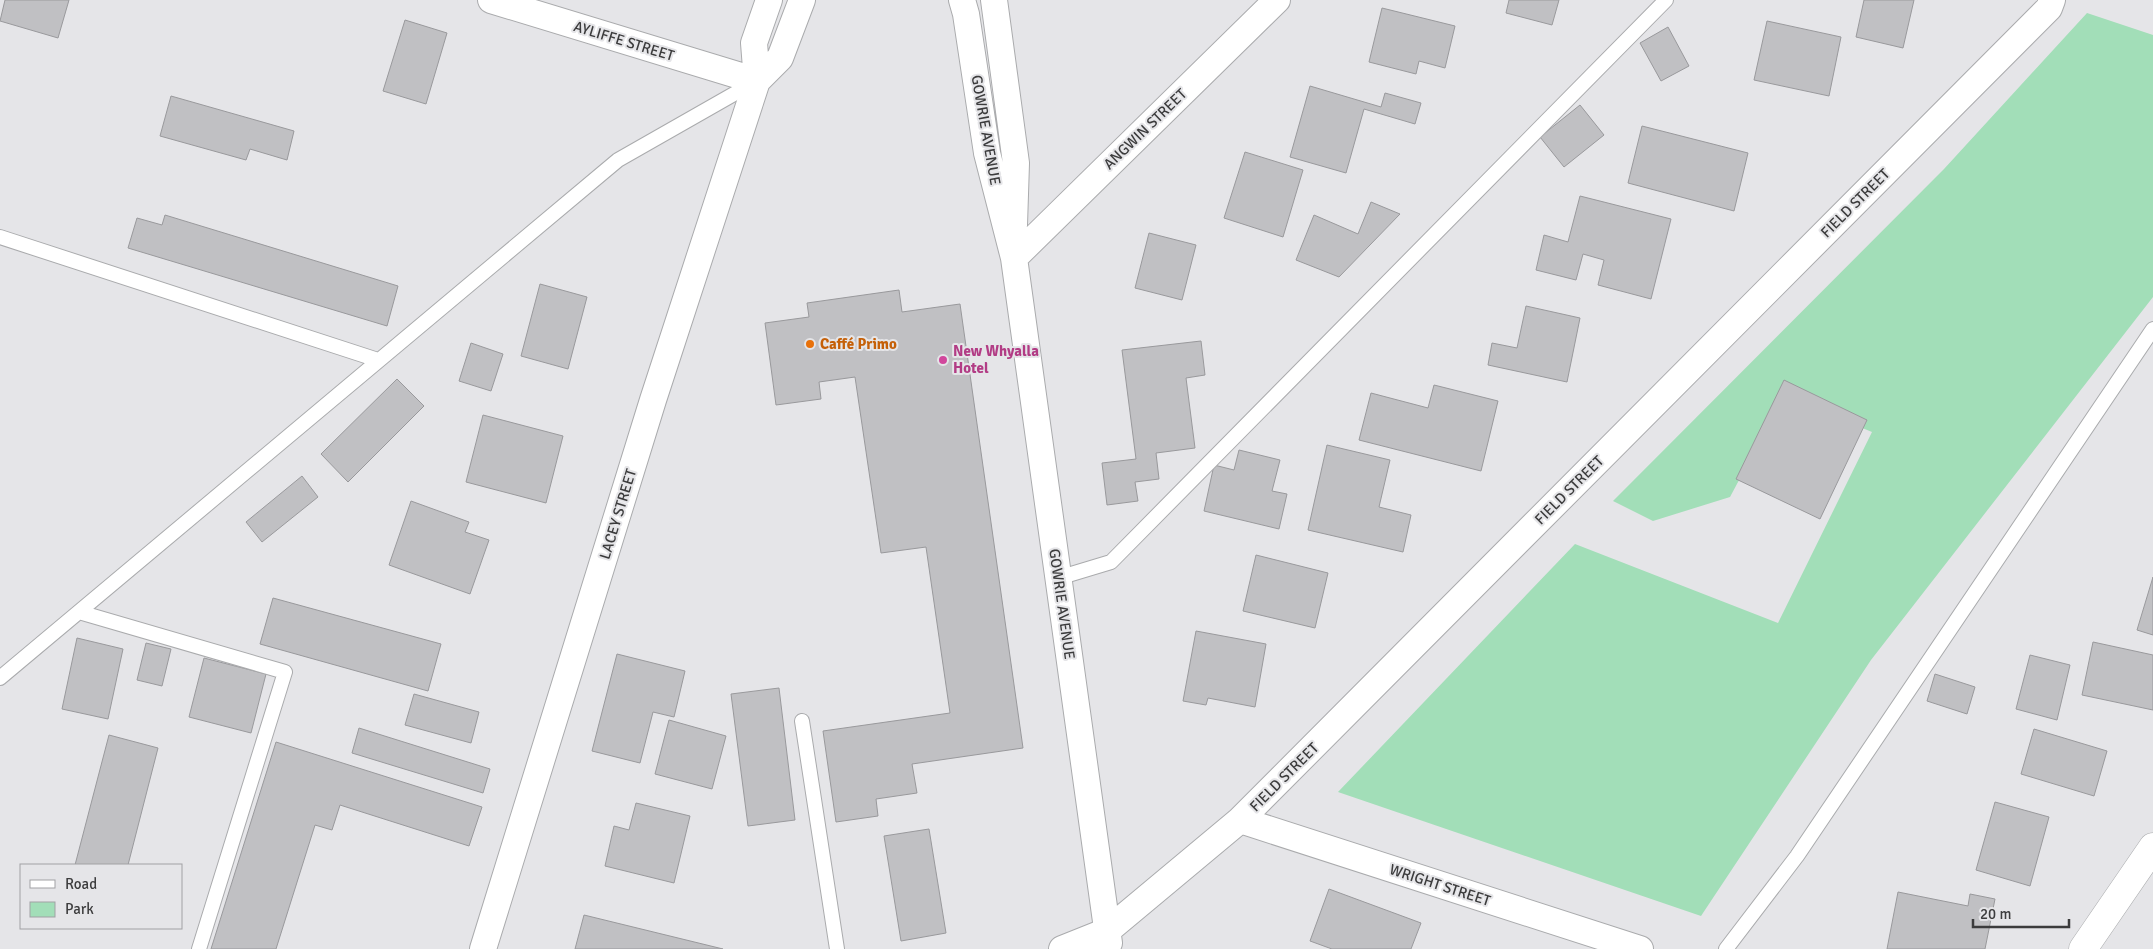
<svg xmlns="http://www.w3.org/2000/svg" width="2153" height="949" viewBox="0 0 2153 949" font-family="Signika,sans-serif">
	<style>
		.green { fill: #a2deb8 }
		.building { fill: #c0c0c3; stroke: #99999c }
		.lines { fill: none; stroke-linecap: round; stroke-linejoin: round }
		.service-casing { stroke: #aaabad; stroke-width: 16 }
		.minor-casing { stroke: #aaabad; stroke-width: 28 }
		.tertiary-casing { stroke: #aaabad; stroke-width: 29 }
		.service { stroke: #fff; stroke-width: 14 }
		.minor { stroke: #fff; stroke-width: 26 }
		.tertiary { stroke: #fff; stroke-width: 28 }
		.food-dot { fill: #e8710a; stroke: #e5e5e8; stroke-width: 2 }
		.hotel-dot { fill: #d1479c; stroke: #e5e5e8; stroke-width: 2 }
		.labels { text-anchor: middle; stroke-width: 4; stroke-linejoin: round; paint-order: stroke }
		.street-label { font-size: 15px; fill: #3c3c3d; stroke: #e5e5e8 }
		.food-label { font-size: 15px; font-weight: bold; fill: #c56008; stroke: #e5e5e8; text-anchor: start }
		.hotel-label { font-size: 15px; font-weight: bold; fill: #b23c85; stroke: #e5e5e8; text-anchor: start }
	</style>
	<rect width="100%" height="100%" fill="#e5e5e8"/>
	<!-- green -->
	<path class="green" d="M2087,13L2153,35V297L1871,660L1701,916L1338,792L1575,544L1778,623L1872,432L1784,396L1730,497L1653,521L1613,501L1944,169Z"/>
	<!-- building -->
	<path class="building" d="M5,0H69L58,38L0,21Z
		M1509,0H1559L1552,25L1506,13Z
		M1864,0H1914L1903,48L1856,37Z
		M1382,8L1455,26L1445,68L1419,61L1416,74L1369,62Z
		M405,20L447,33L426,104L383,91Z
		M1767,21L1841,37L1829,96L1754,80Z
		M1668,27L1689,66L1661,81L1640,43Z
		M1310,86L1381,107L1385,93L1421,103L1415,124L1364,109L1346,173L1290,157Z
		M171,96L294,131L287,160L250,149L246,160L160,136Z
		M1580,105L1604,135L1564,167L1540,137Z
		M1642,126L1748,153L1734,211L1628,183Z
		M1245,152L1303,170L1283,237L1224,218Z
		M1580,196L1671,219L1651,299L1598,285L1604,260L1583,254L1576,280L1536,270L1544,235L1568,242Z
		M1371,202L1400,214L1339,277L1296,260L1314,215L1358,234Z
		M165,215L398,286L387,326L128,248L137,218L162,225Z
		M1149,233L1196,245L1182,300L1135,288Z
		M540,284L587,297L568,369L521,356Z
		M899,290L902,312L960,304L1023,748L912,764L917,793L876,799L878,816L836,822L823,731L950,713L926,547L881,553L855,377L819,382L821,399L776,405L765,323L809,317L807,303Z
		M1526,306L1580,318L1567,382L1488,365L1492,343L1517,348Z
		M1201,341L1205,375L1186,378L1195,448L1156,453L1159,479L1135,482L1138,501L1107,505L1102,463L1136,459L1122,350Z
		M471,343L503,354L491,391L459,381Z
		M397,379L424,406L348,482L321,454Z
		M1784,380L1867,420L1820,519L1736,479Z
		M1434,385L1498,401L1481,471L1359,440L1371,393L1428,408Z
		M483,415L563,436L546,503L466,482Z
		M1327,445L1390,460L1379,507L1411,515L1403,552L1308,530Z
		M1239,450L1280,460L1272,491L1287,494L1279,529L1204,511L1214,465L1234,470Z
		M302,476L318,497L262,542L246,522Z
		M411,501L469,522L465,532L489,540L470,594L389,565Z
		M1256,555L1328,573L1315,628L1243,611Z
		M2153,577V635L2137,630Z
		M273,598L441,644L428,691L260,644Z
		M1196,631L1266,644L1255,707L1208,698L1206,705L1183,701Z
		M77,638L123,649L108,719L62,709Z
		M2093,642L2153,655V710L2082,695Z
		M146,643L171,649L162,686L137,680Z
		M617,654L685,671L674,717L653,712L640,763L592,751Z
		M2030,655L2070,665L2057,720L2016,709Z
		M204,658L266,674L251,733L189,717Z
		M1935,674L1975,687L1967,714L1927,701Z
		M779,688L795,820L748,826L731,694Z
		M414,694L479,712L471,743L405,725Z
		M669,720L726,736L712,789L655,774Z
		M359,728L490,769L483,793L352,753Z
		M2034,729L2107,751L2094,796L2021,774Z
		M109,735L158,748L128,865H75Z
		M276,742L482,807L469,846L340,805L332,830L315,825L276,949H211Z
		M1995,802L2049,817L2030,886L1976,870Z
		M636,803L690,816L674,883L605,866L614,826L629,830Z
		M929,829L946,933L901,941L884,836Z
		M1329,889L1421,923L1411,949H1332L1310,941Z
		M1898,892L1968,906L1970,894L1995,899L1985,949H1887Z
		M584,915L723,949H575Z"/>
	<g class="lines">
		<!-- service casing -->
		<g class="service-casing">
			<path id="service" d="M0,237L378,360
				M1058,578L1111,562L1666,0
				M79,612L285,672L199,949
				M0,678L618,160L755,82
				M802,721L837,949
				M1726,949L1797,856L2153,329"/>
		</g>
		<!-- minor casing -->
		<g class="minor-casing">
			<path id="minor" d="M491,0L757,81
				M962,0L966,14L987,153L1014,258L1109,943
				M994,0L1016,163L1014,225
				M757,81L780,58L802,0
				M1014,258L1277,0
				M1240,820L1640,949
				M483,949L653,400L757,81L754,43L769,0
				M1062,949L1107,931L1240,820L2049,8L2052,0"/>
		</g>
		<!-- tertiary casing -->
		<g class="tertiary-casing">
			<path id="tertiary" d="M2083,949L2153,847"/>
		</g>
		<!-- service -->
		<use href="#service" class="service"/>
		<!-- minor -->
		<use href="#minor" class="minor"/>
		<!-- tertiary -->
		<use href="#tertiary" class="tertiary"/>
	</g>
	<!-- markers -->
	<circle class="food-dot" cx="810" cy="344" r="5"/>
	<circle class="hotel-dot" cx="943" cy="360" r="5"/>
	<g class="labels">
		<!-- street labels -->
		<g class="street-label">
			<text transform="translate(624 41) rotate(17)" y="5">AYLIFFE STREET</text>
			<text transform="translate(1145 129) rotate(-44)" y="5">ANGWIN STREET</text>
			<text transform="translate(986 130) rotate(80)" y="5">GOWRIE AVENUE</text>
			<text transform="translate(1855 203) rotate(-45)" y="5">FIELD STREET</text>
			<text transform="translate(1569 490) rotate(-45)" y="5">FIELD STREET</text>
			<text transform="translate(618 514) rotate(-73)" y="5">LACEY STREET</text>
			<text transform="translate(1062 604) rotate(82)" y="5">GOWRIE AVENUE</text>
			<text transform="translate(1284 777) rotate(-45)" y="5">FIELD STREET</text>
			<text transform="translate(1440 885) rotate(18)" y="5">WRIGHT STREET</text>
		</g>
		<!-- food labels -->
		<g class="food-label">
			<text x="820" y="349">Caffé Primo</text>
		</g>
		<!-- hotel labels -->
		<g class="hotel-label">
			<text x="953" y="356">New Whyalla<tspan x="953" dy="17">Hotel</tspan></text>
		</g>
	</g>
	<!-- legend -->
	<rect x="20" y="864" width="162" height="65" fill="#e5e5e8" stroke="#a1a1a4"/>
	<rect x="30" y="880" width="25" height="8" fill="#ffffff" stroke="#a1a1a4"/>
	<text x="65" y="889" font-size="15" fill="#3c3c3d">Road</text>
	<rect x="30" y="902" width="25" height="15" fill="#a2deb8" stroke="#a1a1a4"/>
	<text x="65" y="914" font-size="15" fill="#3c3c3d">Park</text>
	<!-- scale -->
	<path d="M1973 919v8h96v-8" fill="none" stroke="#3c3c3d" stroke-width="2.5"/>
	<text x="1980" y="919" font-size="15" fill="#3c3c3d" stroke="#e5e5e8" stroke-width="4" paint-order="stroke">20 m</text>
</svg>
